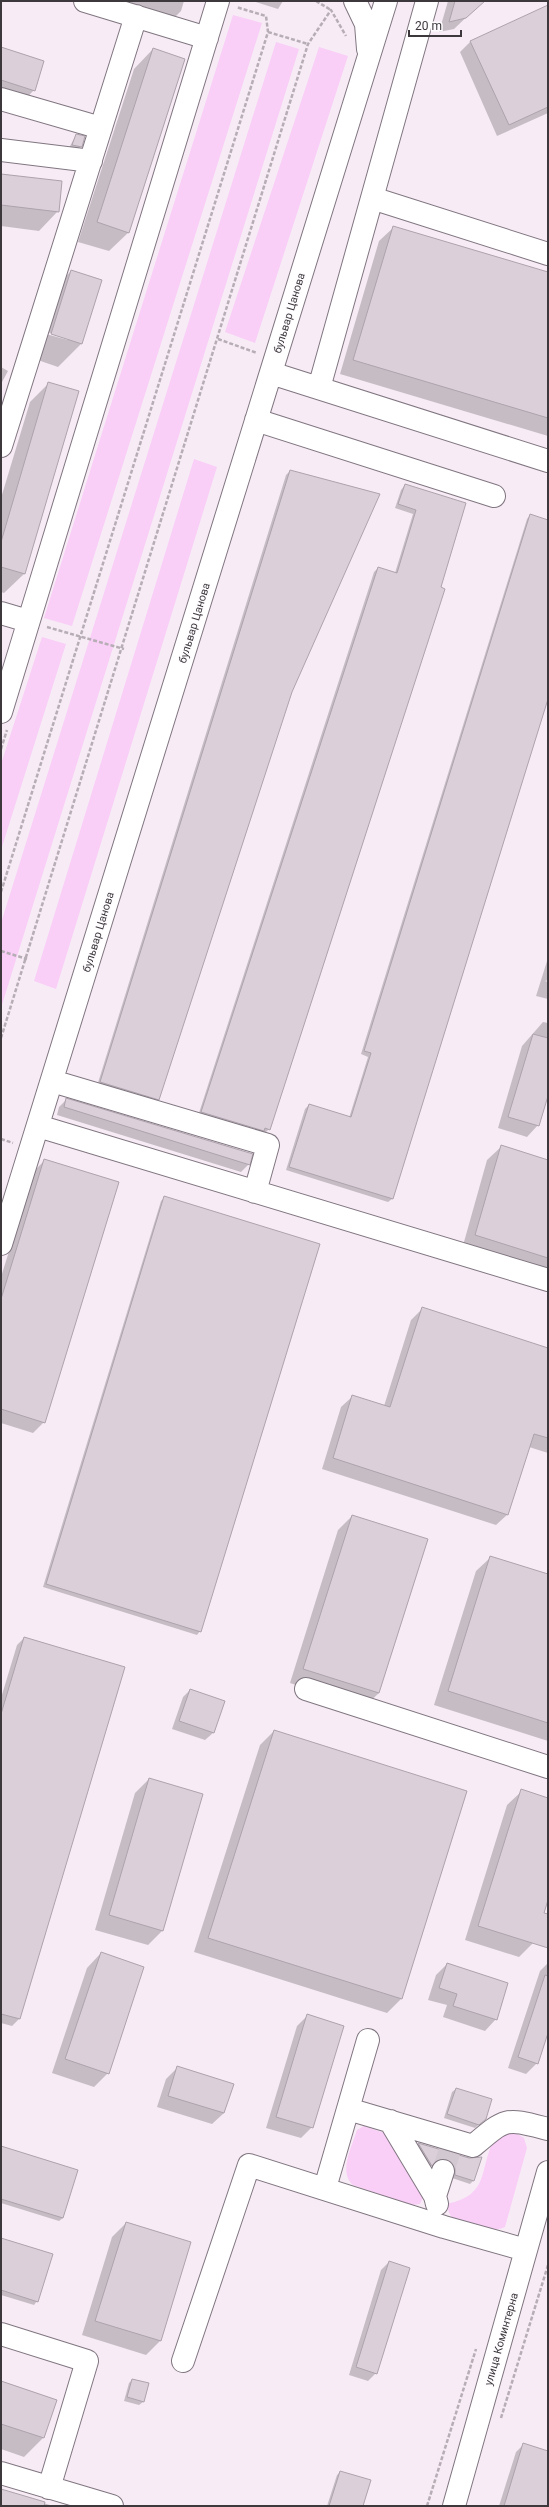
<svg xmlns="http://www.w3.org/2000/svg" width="549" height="2507" viewBox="0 0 549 2507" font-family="Roboto,sans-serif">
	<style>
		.green { fill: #f9cef7 }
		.shadow { fill: #0003; fill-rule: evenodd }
		.building { fill: #dbd0da; stroke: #ada3ad }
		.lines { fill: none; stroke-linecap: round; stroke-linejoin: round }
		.minor-tunnel { stroke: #d2c8d1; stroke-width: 22; stroke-dasharray: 22 11; stroke-linecap: butt }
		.minor-casing { stroke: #807680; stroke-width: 24 }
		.path { stroke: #b6adb5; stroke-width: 2.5; stroke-dasharray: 4 2; stroke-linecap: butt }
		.minor { stroke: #fff; stroke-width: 22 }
		.labels { text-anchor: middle; stroke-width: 3; stroke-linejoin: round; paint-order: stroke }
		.street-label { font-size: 11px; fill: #3c383c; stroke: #fefcfe }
	</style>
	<rect width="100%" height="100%" fill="#f7ecf6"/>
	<!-- green -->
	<path class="green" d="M233,15L262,23L72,626L44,618Z
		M276,42L299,49L1,1008V923Z
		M319,47L348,56L255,343L225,332Z
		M194,459L217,467L56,989L34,981Z
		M42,637L66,644L1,850V764Z
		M364,2126L390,2135L424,2196L420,2204L411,2205L353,2185C338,2172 352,2147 357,2130Z
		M514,2132L524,2138L527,2148L505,2227C496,2233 464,2226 455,2220C450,2217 448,2210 446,2204C491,2195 478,2170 495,2137Z"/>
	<!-- shadow -->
	<path class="shadow" d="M71,1H184L181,11L162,30Z
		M252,1H283L278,9Z
		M448,1H478L476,8L454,29L439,32Z
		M548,7V113L497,136L460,52L471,41Z
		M1,49L34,90L15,110L1,105Z
		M153,49L129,232L109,251L78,242L134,69Z
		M76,135L81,146L77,150L69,148Z
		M1,175L58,211L39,231L1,226Z
		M394,227L548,273V436L340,374L379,241Z
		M71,271L82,343L58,367L29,357L48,295ZM47,332L68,338V340L46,334Z
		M1,367L8,371L1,384Z
		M49,383L78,392L24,574L4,593L1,592V498L30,402Z
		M290,471L291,692L158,1099L154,1103L97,1086L286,475Z
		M405,485L465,504L269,1129L265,1133L198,1116L374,572L378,568L395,573L413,514L395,508L401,490Z
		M530,515L548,521V696L392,1199L388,1202L286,1170L305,1109L309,1105L349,1118L368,1057L361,1054L527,519Z
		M548,958V980L545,981L548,982V999L536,996Z
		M543,1022L548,1023V1093L538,1125L527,1137L498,1128L522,1046Z
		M67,1099L249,1164L241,1172L57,1115L59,1107Z
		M502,1146L548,1161V1276L462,1249L487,1160Z
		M45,1160L44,1422L33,1433L1,1423V1277L34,1171Z
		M165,1197L200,1631L197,1635L43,1587L161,1201Z
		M422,1309L548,1349V1453L529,1447L508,1514L496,1525L322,1469L341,1407L353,1396L384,1406L411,1320Z
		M352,1516L379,1693L364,1707L290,1683L338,1530Z
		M491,1557L548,1575V1741L434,1705L476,1571Z
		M24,1638L124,1668L19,2019L12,2026L1,2023V1698L17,1645Z
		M190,1690L224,1702L213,1733L205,1740L172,1729L183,1697Z
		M274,1731L466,1792L401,1999L387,2013L194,1952L260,1745Z
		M149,1779L162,1931L148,1945L95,1930L135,1793Z
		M522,1791L548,1799V1897L533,1943L519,1957L465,1940L507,1805Z
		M101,1953L108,2073L94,2087L52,2073L87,1968Z
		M548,1963V2030L537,2063L526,2074L508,2068L540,1971Z
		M447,1964L496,2019L485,2031L443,2017L447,2005L428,2000L436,1975Z
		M308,2015L312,2127L301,2138L266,2128L297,2026Z
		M177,2068L232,2085L224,2113L212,2124L157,2107L166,2079Z
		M456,2089L484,2120L475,2128L444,2118L452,2092Z
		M418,2144L469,2159L473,2181L470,2184L452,2178L443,2162H435L428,2169L415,2147Z
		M1,2147L63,2218L59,2221L1,2203Z
		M126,2223L190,2243L160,2341L146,2355L82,2335L112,2237Z
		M1,2239L37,2301L34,2305L1,2295Z
		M389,2262L376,2373L368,2381L349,2375L381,2270Z
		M132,2380L148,2384L143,2402L139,2405L124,2401L129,2383Z
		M1,2382L56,2400L43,2438L24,2457L1,2449Z
		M523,2445L548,2452V2506H499L516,2452Z
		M340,2472L362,2506H327L337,2475Z
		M1,2490L53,2506H1Z"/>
	<!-- building -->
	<path class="building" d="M455,1H485L466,18L449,22Z
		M548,5V107L509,125L470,41Z
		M1,47L44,61L35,91L1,80Z
		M153,48L185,59L129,233L97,222Z
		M76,134L85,136L82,147L72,145Z
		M1,174L62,181L59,212L1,205Z
		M393,226L548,272V418L353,360Z
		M71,270L102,280L82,344L51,334Z
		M48,382L79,391L25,574L1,567V542Z
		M290,470L380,494L292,692L159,1100L100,1082Z
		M405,484L466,503L441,587L445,589L270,1130L265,1128L264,1131L201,1112L378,567L397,573L416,510L398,504Z
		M530,514L548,520V699L393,1199L289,1167L309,1104L351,1117L371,1053L364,1051Z
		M533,1034L548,1038V1096L539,1126L508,1117Z
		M66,1098L253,1154L250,1165L64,1107Z
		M501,1145L548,1160V1258L475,1235Z
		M44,1159L119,1182L45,1423L1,1409V1299Z
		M164,1196L320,1244L201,1632L46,1584Z
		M422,1307L548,1348V1438L534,1434L508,1515L333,1458L352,1395L390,1407Z
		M352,1515L428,1539L379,1693L303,1669Z
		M490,1556L548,1574V1723L448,1691Z
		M24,1637L125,1667L20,2019L1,2014V1714Z
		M190,1689L225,1701L214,1733L179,1721Z
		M274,1730L467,1791L402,1999L208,1938Z
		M149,1778L203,1794L163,1931L109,1915Z
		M521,1789L548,1798V1900L544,1913L548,1914V1948L478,1926Z
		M101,1952L144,1967L109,2074L65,2059Z
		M447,1963L508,1983L497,2020L453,2006L457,1994L439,1988Z
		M545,1975L548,1976V2033L538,2064L518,2057Z
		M307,2014L344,2026L313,2128L276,2117Z
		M177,2066L234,2084L224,2113L168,2096Z
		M456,2088L492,2099L486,2119L479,2125L447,2114Z
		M418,2143L469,2158L482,2157L474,2181L455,2175V2168L447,2159H440L432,2166Z
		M1,2146L78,2170L63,2218L1,2199Z
		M126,2222L191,2242L161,2341L95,2321Z
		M1,2238L53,2254L38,2302L1,2290Z
		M389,2261L410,2268L377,2374L356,2367Z
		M132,2379L149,2383L144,2402L127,2397Z
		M1,2381L57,2400L44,2438L1,2424Z
		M523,2443L548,2451V2506H504Z
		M340,2471L371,2480L363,2506H329Z
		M1,2489L45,2502L44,2506H1Z"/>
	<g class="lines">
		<!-- minor-tunnel -->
		<path class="minor-tunnel" d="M443,2171L451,2147"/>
		<!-- minor casing -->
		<g class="minor-casing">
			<path id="minor" d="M85,1L207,38
				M355,1L366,24L368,49
				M1,99L101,128
				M1,150L91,161
				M372,198L548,254
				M271,373L548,461
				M319,388L427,1
				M256,420L494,496
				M1,446L136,16
				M1,613L28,621
				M1,712L218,1
				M52,1081L268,1145L255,1192
				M38,1126L548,1280
				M1,1244L386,1
				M306,1689L548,1767
				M348,2109L473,2146C507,2117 505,2118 548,2129
				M390,2121L435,2196
				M325,2188L368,2040
				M437,2204L435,2196L443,2171
				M1,2334L87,2361L49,2488
				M183,2361L249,2165L444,2227L526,2250
				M1,2473L112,2506
				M454,2506L548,2172"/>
		</g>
		<!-- path -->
		<path class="path" d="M316,1L331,10
			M268,32L308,44
			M218,339L257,353
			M47,627L124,649
			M1,749L7,730
			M1,892L268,32L266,16L236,7
			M1,951L27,959
			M1,1038L308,44L331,10L346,36
			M1,1139L13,1143
			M501,2418L548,2265
			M427,2506L476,2349"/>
		<!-- minor -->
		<use href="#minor" class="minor"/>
	</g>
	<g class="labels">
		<!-- street labels -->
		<g class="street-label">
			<text transform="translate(289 313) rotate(-73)" y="4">бульвар Цанова</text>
			<text transform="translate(194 623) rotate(-73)" y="4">бульвар Цанова</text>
			<text transform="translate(98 932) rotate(-73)" y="4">бульвар Цанова</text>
			<text transform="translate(501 2339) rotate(-74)" y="4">улица Коминтерна</text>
		</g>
	</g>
	<!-- border -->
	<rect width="549" height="2507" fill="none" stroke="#3c383c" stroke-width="4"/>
	<!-- scale -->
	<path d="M409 30v6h52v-6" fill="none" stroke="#3c383c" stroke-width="2"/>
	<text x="415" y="30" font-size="12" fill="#3c383c" stroke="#fefcfe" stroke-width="3" paint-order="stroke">20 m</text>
</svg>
